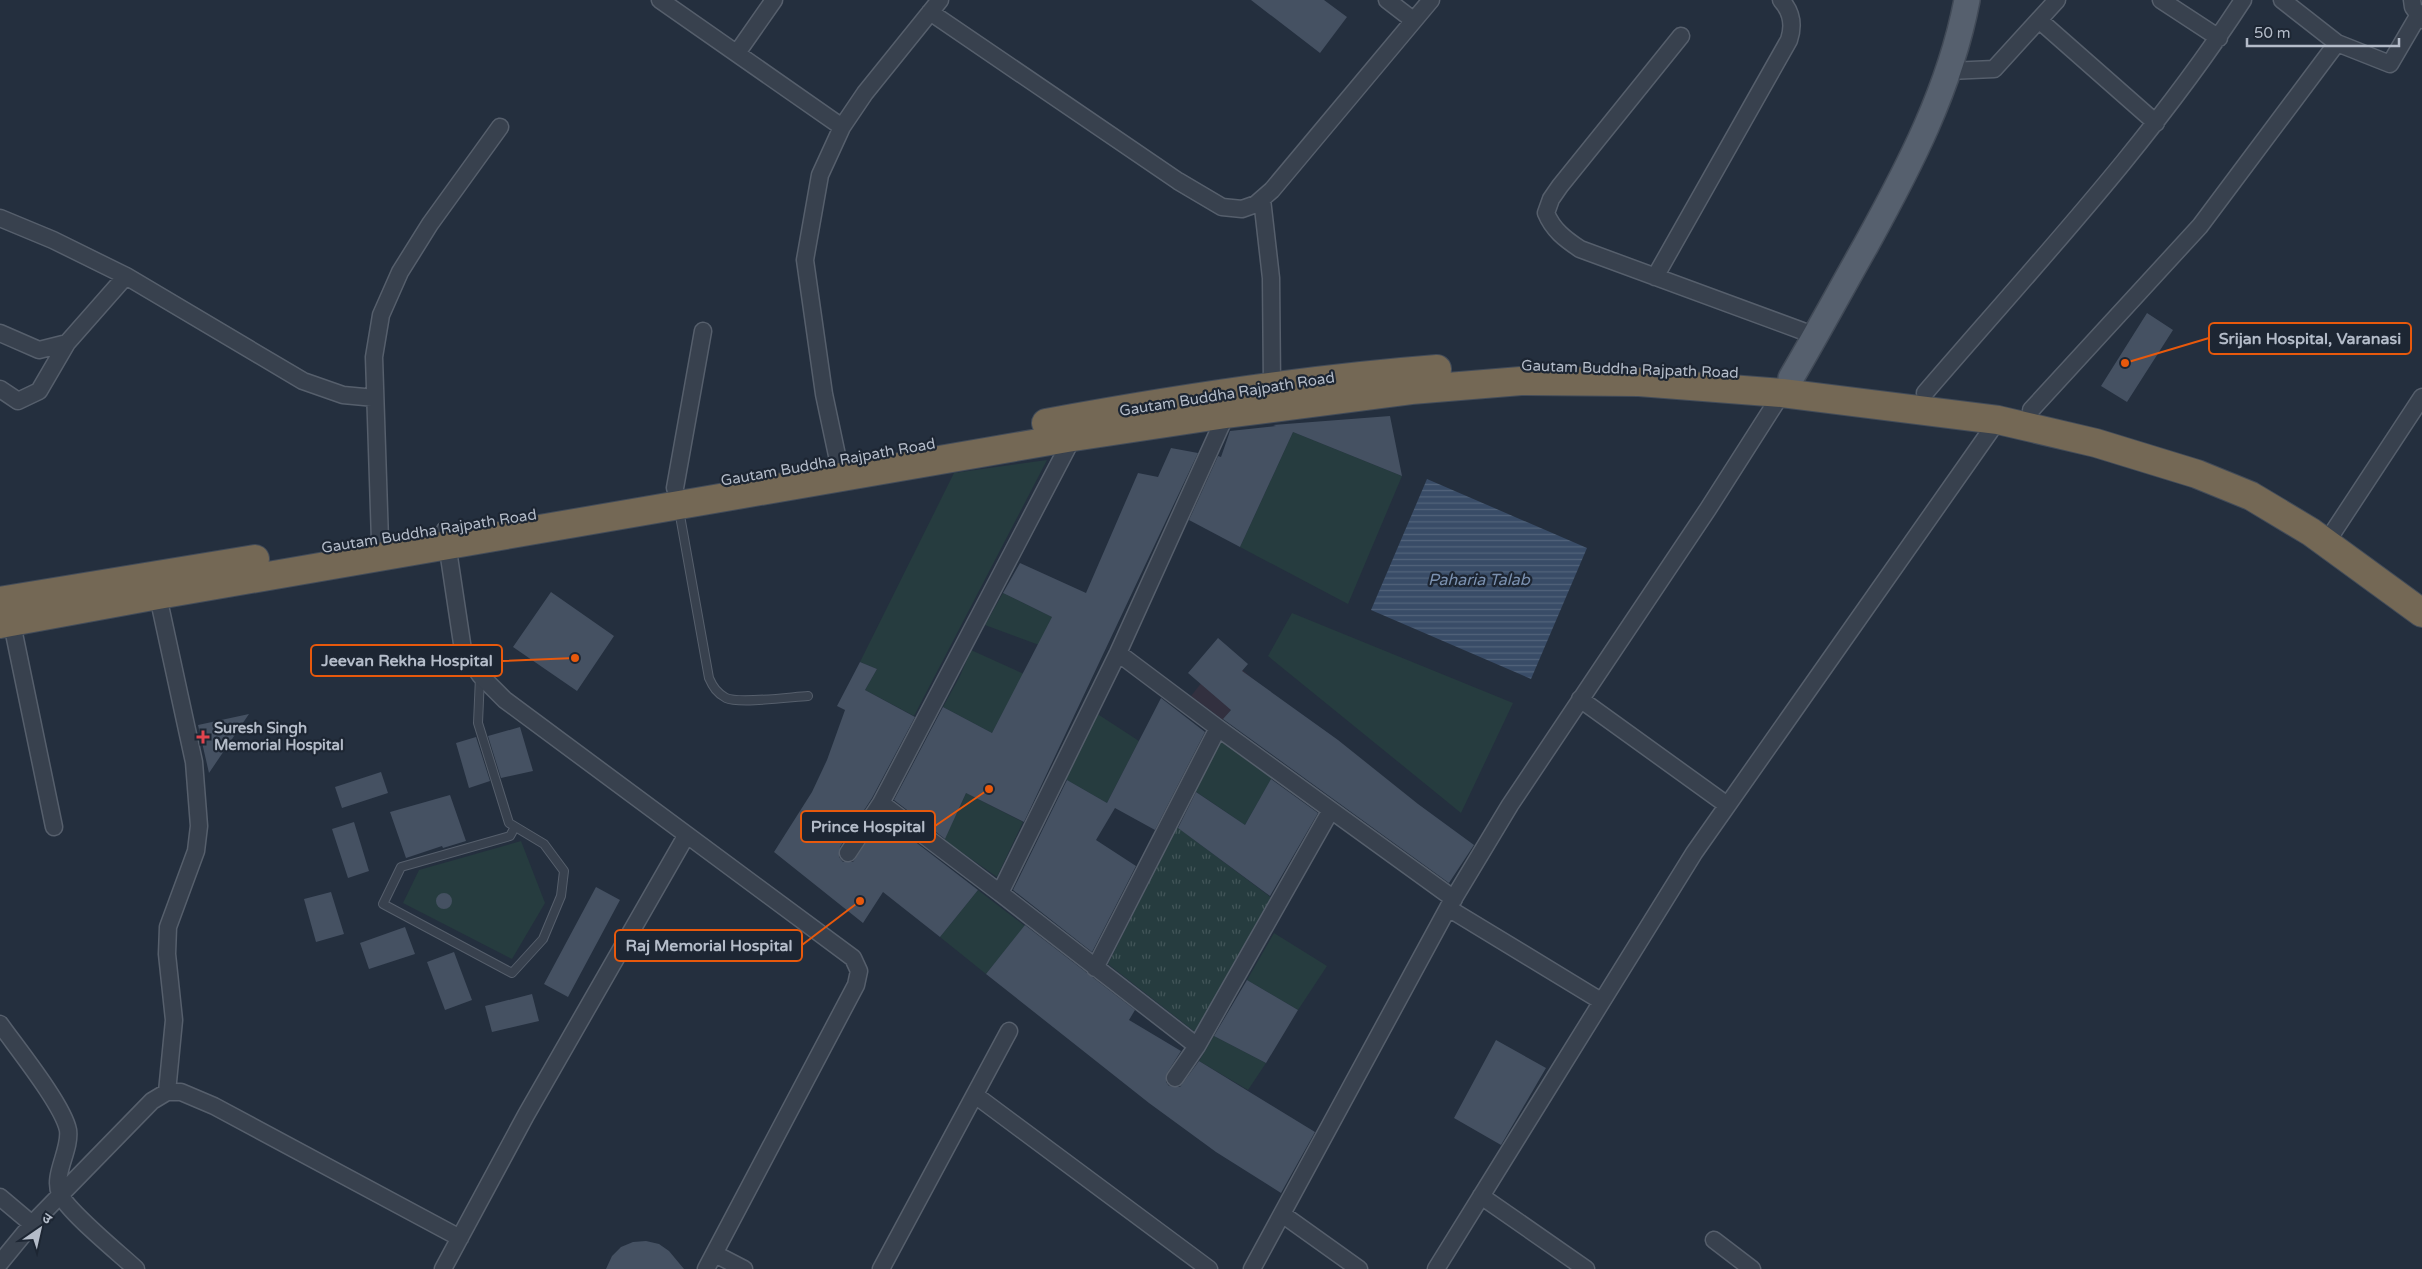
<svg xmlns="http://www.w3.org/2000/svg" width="2422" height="1269" viewBox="0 0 2422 1269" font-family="'Varela Round','Noto Sans Devanagari',sans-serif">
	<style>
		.medical { fill: #32303f }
		.green { fill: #263c3f }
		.park { fill: url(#park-tufts) }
		.water { fill: url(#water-rules) }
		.building { fill: #455162 }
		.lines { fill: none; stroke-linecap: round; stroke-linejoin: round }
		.lane-casing { stroke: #565f6c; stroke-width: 10 }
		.street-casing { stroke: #565f6c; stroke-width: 19 }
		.primary-casing { stroke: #414a57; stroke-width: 28 }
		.highway-casing { stroke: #434c59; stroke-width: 30 }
		.lane { stroke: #38414e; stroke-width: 8 }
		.street { stroke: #38414e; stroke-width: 16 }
		.primary { stroke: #56606e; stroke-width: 25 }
		.highway { stroke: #746855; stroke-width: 28 }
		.health-dot { fill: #e0444e; stroke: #1d2633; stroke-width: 2 }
		.labels { text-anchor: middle; stroke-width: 4.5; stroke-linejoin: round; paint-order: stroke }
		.street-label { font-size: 15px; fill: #b4bcc9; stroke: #1d2633 }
		.poi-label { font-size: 15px; font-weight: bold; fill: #b4bcc9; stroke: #1d2633; text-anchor: start }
		.water-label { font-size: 16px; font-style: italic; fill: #7c92b1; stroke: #1d2633 }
		.leader { fill: none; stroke: #e8590c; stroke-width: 2 }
		.callout-dot { fill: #e8590c; stroke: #1d2633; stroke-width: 2 }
		.callout { fill: #1d2633; stroke: #e8590c; stroke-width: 2 }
		.callout-label { font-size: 16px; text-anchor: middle; font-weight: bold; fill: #b4bcc9 }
	</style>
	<defs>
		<pattern id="park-tufts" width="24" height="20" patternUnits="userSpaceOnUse" patternTransform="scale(1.25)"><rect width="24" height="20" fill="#263c3f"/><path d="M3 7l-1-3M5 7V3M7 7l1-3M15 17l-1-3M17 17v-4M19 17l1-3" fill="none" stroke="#435659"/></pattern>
		<pattern id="water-rules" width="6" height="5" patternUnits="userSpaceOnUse" patternTransform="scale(1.25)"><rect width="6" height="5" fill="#394c67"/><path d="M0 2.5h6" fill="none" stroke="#53647b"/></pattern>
	</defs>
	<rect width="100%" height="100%" fill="#242f3e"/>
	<!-- medical -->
	<path class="medical" d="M1224,654L1254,680L1223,720L1191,696Z"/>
	<!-- green -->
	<path class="green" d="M1293,432L1402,476L1348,604L1240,547Z
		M1047,460L914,716L865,690L877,669L860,662L954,473Z
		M1003,593L1052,617L1039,645L985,625Z
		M1292,613L1513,703L1461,813L1268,656Z
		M971,650L1024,674L992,733L943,707L960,676Z
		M1096,713L1139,741L1107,803L1065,779Z
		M1220,741L1272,778L1245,825L1195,791Z
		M966,793L1023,822L997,877L944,840Z
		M521,841L545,903L512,959L403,903L419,870Z
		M978,890L1025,926L986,974L940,937Z
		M1274,933L1327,966L1298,1010L1247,980Z
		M1214,1036L1266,1063L1248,1090L1199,1061Z"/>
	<!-- park -->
	<path class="park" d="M1177,827L1273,899L1195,1032L1108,964Z"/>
	<!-- water -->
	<path class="water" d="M1427,479L1587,548L1531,679L1371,610Z"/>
	<!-- building -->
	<path class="building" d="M1251,0H1324L1347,17L1320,53Z
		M2147,313L2173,330L2127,402L2101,386Z
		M1390,416L1402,476L1293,432L1240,547L1189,520L1218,456L1221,457L1230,431L1276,426L1273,425Z
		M1171,448L1198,453L1024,822L966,793L945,839L894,800L943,707L992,733L1052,617L1003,593L1020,563L1086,593L1138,473L1158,477Z
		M551,592L614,636L577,691L513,647Z
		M1218,638L1248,664L1242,671L1338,740L1418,804L1474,845L1449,883L1223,719L1231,710L1188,673Z
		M860,662L877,669L865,690L915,717L872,798L840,847L839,857L843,862H853L883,817L978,890L940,937L883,892L863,923L774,852L812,792L827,760L845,710L837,706Z
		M1161,698L1205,732L1155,830L1115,808L1096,840L1136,866L1092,952L1013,890L1067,780L1107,803Z
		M249,714L209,773L198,725Z
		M520,727L533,771L501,778L488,736Z
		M476,737L490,781L469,788L456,743Z
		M381,772L388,793L342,808L335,787Z
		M1271,779L1318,813L1270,896L1178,828L1196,792L1245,825Z
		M450,795L466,841L443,848L442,846L406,858L390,812Z
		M354,822L369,871L348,878L332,829Z
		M596,887L620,900L568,997L544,984Z
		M331,892L344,934L316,942L304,899Z
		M436 901a8 8 0 1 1 16 0a8 8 0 1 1-16 0Z
		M1025,925L1135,1010L1129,1020L1181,1051L1167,1073L1166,1082L1169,1086L1180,1087L1199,1061L1315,1132L1281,1193L1216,1152L1149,1103L986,974Z
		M405,927L415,954L369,969L360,943Z
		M454,952L472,1000L445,1010L427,962Z
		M1247,980L1298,1010L1266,1063L1214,1036Z
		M532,994L539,1021L492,1032L485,1006Z
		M1496,1040L1546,1068L1501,1145L1454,1118Z
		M646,1241L659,1244L669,1251L684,1269H606L612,1256L621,1247L633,1242Z"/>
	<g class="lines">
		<!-- lane casing -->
		<g class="lane-casing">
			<path id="lane" d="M679,510L709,678C713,687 717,693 726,698C739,704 791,697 808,696
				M480,677L478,723L509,823L544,844L564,871L561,896L543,939L512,973L383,904L401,867L510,836L515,827"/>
		</g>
		<!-- street casing -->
		<g class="street-casing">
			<path id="street" d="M660,0L842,127
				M1387,0L1413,20
				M2161,0L2219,38
				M2282,0L2337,43L2390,64L2418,16
				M2412,0L2413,7L2422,20
				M930,12L1178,181L1222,207L1242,209L1256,204L1272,190L1431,0
				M2039,20L2156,123
				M1681,36L1560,186L1551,199L1546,213C1553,230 1565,239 1580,249L1816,336
				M737,53L774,0
				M1949,71L1994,69L2057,0
				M1262,199L1271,278L1272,386
				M0,218L53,240L126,276L303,381L343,395L375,398
				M1655,277L1789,40C1794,25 1792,12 1781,0
				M0,333L39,350L67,343L126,276
				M0,389L18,401L39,391L67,343
				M1925,393C2035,265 2151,142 2243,0
				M1229,408L1118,653L1000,893L1197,1046L1331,810L1454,899
				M2031,410L2200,226L2337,43
				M842,479L824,394L805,260L820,175L842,127L865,93L940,0
				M675,488L703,331
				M445,530L463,650L480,675L505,700L853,958L859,971L856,985L706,1269
				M380,541L374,357L381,315L400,272L430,224L500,127
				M2326,543L2422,397
				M156,587L194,762L199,826L196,851L168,927L167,954L174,1020L167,1092
				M10,614L54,827
				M1118,653L1218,728
				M1580,699L1727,805
				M848,853L881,803
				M1000,893L881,803L1073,437
				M1448,908L1601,1001
				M1095,968L1218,728L1331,810
				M0,1024C17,1048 63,1105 68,1130C71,1150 52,1175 60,1194C68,1212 120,1254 136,1269
				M1175,1078L1197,1046
				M975,1095L1209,1269
				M1481,1196L1586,1269
				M0,1197L32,1224
				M1282,1214L1359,1269
				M1714,1240L1752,1269
				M715,1254L744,1269
				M0,1263L32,1224L152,1101L167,1092H181L214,1106L460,1238
				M443,1269L526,1115L686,836
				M881,1269L1009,1031
				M1252,1269L1448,908L1510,805L1708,509L1782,393
				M1436,1269L1694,853L1998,420"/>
		</g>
		<!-- primary casing -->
		<g class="primary-casing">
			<path id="primary" d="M1791,378C1817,334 1841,289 1866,245C1909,167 1950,89 1967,0"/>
		</g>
		<!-- highway casing -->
		<g class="highway-casing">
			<path id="highway" d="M1046,423C1176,399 1306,379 1437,369
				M0,601L255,559
				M0,624L158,595L1073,437L1226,414L1411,390L1521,381L1639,382L1782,393L1998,420L2096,443L2197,474L2251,496L2311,532L2422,613"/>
		</g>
		<!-- lane -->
		<use href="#lane" class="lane"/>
		<!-- street -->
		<use href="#street" class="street"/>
		<!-- primary -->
		<use href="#primary" class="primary"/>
		<!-- highway -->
		<use href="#highway" class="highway"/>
	</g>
	<!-- markers -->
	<path class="health-dot" d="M200.5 729.5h5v5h5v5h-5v5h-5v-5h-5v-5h5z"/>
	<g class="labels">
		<!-- street labels -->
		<g class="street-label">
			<text transform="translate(1630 369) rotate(2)" y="5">Gautam Buddha Rajpath Road</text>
			<text transform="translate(1227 394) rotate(-9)" y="5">Gautam Buddha Rajpath Road</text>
			<text transform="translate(828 462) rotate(-10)" y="5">Gautam Buddha Rajpath Road</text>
			<text transform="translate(429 531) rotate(-9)" y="5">Gautam Buddha Rajpath Road</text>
		</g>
		<!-- poi labels -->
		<g class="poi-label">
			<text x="214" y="733">Suresh Singh<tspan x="214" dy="17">Memorial Hospital</tspan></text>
		</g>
		<!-- water labels -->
		<g class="water-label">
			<text x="1479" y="585">Paharia Talab</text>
		</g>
	</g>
	<!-- callouts -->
	<path class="leader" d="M2125 363L2209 338M575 658L502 661M989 789L935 826M860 901L802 945"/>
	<g class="callout-dot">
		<circle cx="2125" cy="363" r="5"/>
		<circle cx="575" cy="658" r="5"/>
		<circle cx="989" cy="789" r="5"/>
		<circle cx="860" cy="901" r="5"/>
	</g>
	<g class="callout">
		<rect x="2209" y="323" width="202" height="31" rx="5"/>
		<rect x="311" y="645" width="191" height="31" rx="5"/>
		<rect x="801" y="811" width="134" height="31" rx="5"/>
		<rect x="615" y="930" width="187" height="31" rx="5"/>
	</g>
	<g class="callout-label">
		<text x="2310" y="344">Srijan Hospital, Varanasi</text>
		<text x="407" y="666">Jeevan Rekha Hospital</text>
		<text x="868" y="832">Prince Hospital</text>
		<text x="709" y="951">Raj Memorial Hospital</text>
	</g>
	<!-- north arrow -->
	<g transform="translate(40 1229) rotate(34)" stroke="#1d2633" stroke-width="4" paint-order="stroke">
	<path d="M0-4L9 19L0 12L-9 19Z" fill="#b4bcc9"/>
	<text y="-8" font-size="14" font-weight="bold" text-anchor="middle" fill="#b4bcc9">उ</text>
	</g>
	<!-- scale -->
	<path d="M2247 38v8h152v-8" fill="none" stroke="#b4bcc9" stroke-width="2.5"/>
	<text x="2254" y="38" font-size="15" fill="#b4bcc9" stroke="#1d2633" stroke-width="4" paint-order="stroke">50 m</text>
</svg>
